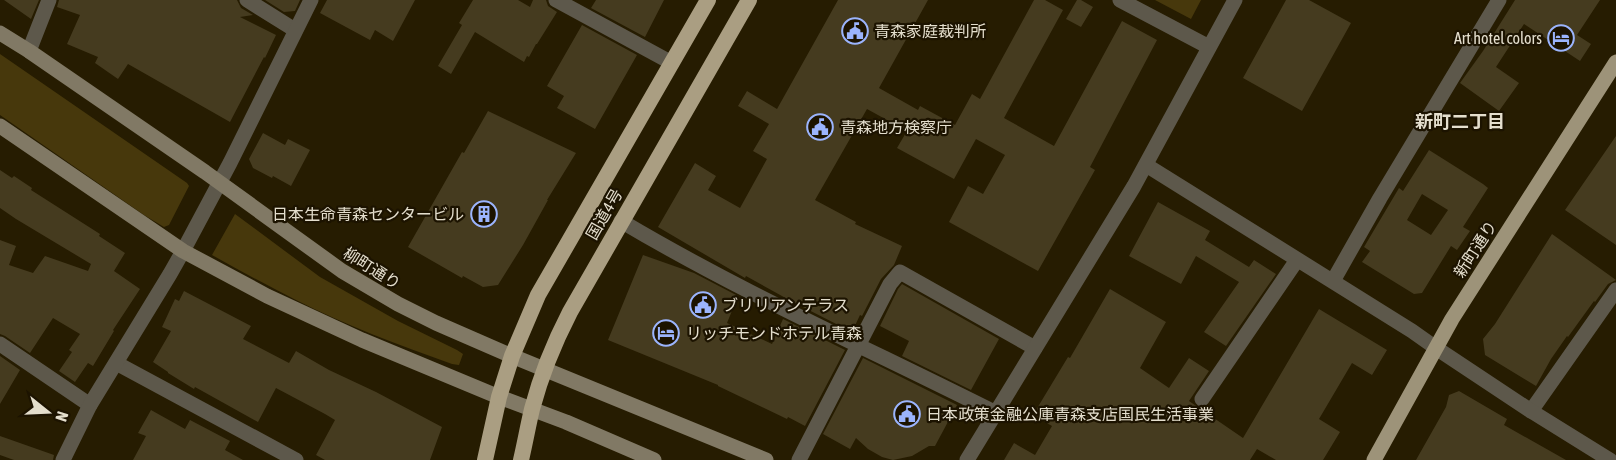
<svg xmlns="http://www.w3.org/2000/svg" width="1616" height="460" viewBox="0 0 1616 460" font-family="'Asap Condensed','Noto Sans JP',sans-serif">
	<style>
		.green { fill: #47380c }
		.building { fill: #453b1f; fill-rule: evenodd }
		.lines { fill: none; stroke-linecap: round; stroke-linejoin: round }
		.minor { stroke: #5d584b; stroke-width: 15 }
		.tertiary { stroke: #5d584b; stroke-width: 15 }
		.secondary { stroke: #817965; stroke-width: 15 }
		.primary { stroke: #9d9379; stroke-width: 15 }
		.trunk { stroke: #aa9e82; stroke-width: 16 }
		.labels { text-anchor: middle; stroke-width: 4.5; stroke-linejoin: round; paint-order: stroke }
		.poi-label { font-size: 16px; fill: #e4decd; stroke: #1c1300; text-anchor: start }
		.street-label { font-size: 16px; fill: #e4decd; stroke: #1c1300 }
		.neighbourhood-label { font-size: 18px; font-weight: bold; fill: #e4decd; stroke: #1c1300 }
	</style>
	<rect width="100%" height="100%" fill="#261c01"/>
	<!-- green -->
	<path class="green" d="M1155,0H1201L1191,19Z
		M0,54L187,183L189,186L169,225L164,227L144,215L0,115Z
		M235,214L320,277L398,321L457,350L463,354L459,365L452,364C399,345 345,325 294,299C266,285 239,270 212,255Z"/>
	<!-- building -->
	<path class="building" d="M4,0H39L31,19Z
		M59,0H237L241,8L253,15L240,17L276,35L265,58L264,57L230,122L128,64L118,79L95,63L98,57L67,44L80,15L57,7Z
		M265,0H300L295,11L284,12Z
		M327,0H415L393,41L375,30L370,40L320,13Z
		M473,0H518L530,7L533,0H546L548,6L557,12L537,44H536L529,57L527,56L524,62L475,32L451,74L438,66L462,25L459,23Z
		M596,0H664L645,37L591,8Z
		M838,0H928L879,88L918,110L920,106L955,125L972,94L980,99L1034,0H1045L1063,10L1004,118L1054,146L1122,21L1157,40L1090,167L1095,170L1038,271L949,222L968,186L983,194L1005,155L976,139L954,179L897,148L907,131L867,109L815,200L856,222L855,224L902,246L894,265L881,279L862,316L860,315L852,332L791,301L746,276L745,278L658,227L695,163L716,176L708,190L740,208L767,159L753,151L769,124L738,106L747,91L777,109Z
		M1077,0H1081L1093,7L1081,27L1066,19Z
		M1286,0H1309L1351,23L1302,111L1243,78Z
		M1515,0H1600L1577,35L1591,44L1580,61L1524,24L1496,67L1519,83L1499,111L1460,83L1483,51Z
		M582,25L637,55L595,129L557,108L564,96L547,86Z
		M488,111L576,153L547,200H548L523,245L498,285L483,287L463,276L462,278L408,247L462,152L464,153Z
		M263,133L285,145L288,139L310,150L291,186L273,176L272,178L253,168L249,159Z
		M1616,136V245L1565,210Z
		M1429,150L1483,184L1488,188L1463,227L1470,231L1457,250L1451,246L1422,293L1414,294L1362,262L1370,251L1364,247L1399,188L1403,191ZM1422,194L1448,210L1431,235L1407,220Z
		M0,170L12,178L14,176L32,188L31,190L100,234L99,236L125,253L114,271L140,289L113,330L114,331L93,366L88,363L75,382L59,371L72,352L69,350L80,334L53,318L30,353L5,336L0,334V240L16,246L9,265L33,273L45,256L88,271L91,264L16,219L0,208Z
		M1158,202L1210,231L1205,240L1249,267L1254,260L1276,274L1226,346L1204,332L1239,282L1196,256L1181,284L1129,256Z
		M1552,234L1616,280L1608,284L1595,302L1594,301L1568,337L1567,336L1551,359L1536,386L1485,355L1483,339L1495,324Z
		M643,255L694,273L738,296L727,323L772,344L783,319L845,350L805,426L788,417L787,419L718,386V385L608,340Z
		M902,284L999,339L971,390L902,356L909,341L880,326L898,289Z
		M1110,289L1166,322L1140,368L1169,388L1189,358L1209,371L1189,401L1243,438L1319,309L1387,350L1372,375L1352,363L1319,419L1340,432L1323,460H1276L1257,449L1250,460H1004L1014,443L1035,455L1052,426L1033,415L1068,357L1070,358Z
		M184,291L251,326L243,339L289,363L296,351L329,370L376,392L442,427L430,460H325L316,455L335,420L325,414L276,388L258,422L195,387L194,389L168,373V372L153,362L171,331L162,327L175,299L179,301Z
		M0,356L20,370L0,404Z
		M863,358L957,405L935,446H929L912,456L893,460L882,457L868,449L856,438L850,449L823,434Z
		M1459,391L1507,419L1504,425L1566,460H1416L1446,407L1449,395Z
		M151,410L185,429L190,420L230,441L225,450L243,460H133L146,436L138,433Z
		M0,436L54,455L53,460H14L0,455Z"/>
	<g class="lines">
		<!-- minor -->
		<path class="minor" d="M247,0L295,30
			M556,0L672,63
			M29,51L49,0
			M1146,165L1412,331L1436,348
			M621,221C742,293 871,350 996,413
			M1333,281L1380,198L1499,0
			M0,344L90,405
			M116,363L296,460
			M1202,399L1297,260
			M1531,411L1616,290
			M799,460L890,284L900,272L1035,348"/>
		<!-- tertiary -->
		<path class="tertiary" d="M1120,0L1209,47
			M1436,348L1531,411L1610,460
			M63,460L90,405L170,274L183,251L230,163L311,0
			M967,460L1134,186L1235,0"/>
		<!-- secondary -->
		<path class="secondary" d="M0,33L29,51L205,172L342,271L398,304L436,323L512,356L766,460
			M0,126L183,251L267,296L362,340L499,397L566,422L654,460"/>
		<!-- primary -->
		<path class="primary" d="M1374,460L1452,319L1616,62"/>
		<!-- trunk -->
		<path class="trunk" d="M485,460L499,397L512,356L538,295L708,0
			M521,460C525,443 528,426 532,409C541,375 554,343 570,312L749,0"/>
	</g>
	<!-- icons -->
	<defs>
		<g id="civic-ring" transform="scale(1.35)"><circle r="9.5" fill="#1c1300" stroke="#9bb4fd" stroke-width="1.5"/><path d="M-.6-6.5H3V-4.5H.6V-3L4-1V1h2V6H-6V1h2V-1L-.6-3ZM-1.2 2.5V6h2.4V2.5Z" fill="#9bb4fd"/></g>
		<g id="hotel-ring" transform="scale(1.35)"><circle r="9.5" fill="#1c1300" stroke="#9bb4fd" stroke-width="1.5"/><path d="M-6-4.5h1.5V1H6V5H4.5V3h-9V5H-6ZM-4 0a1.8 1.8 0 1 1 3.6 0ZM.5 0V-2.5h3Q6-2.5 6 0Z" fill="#9bb4fd"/></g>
		<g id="building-ring" transform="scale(1.35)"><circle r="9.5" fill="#1c1300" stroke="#9bb4fd" stroke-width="1.5"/><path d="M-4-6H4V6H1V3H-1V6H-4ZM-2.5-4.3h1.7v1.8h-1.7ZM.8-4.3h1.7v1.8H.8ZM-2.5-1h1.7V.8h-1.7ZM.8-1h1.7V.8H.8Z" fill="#9bb4fd"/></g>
	</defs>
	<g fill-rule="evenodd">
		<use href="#civic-ring" x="855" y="31"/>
		<use href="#hotel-ring" x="1561" y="38"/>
		<use href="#civic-ring" x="820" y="127"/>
		<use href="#building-ring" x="484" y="214"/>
		<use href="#civic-ring" x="703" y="305"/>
		<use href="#hotel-ring" x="666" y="333"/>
		<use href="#civic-ring" x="907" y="414"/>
	</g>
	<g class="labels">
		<!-- poi labels -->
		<g class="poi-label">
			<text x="874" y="37">青森家庭裁判所</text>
			<text x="1542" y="44" text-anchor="end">Art hotel colors</text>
			<text x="840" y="133">青森地方検察庁</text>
			<text x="464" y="220" text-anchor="end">日本生命青森センタービル</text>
			<text x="722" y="311">ブリリアンテラス</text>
			<text x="686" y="339">リッチモンドホテル青森</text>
			<text x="926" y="420">日本政策金融公庫青森支店国民生活事業</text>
		</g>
		<!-- street labels -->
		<g class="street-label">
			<text transform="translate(604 214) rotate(-60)" y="6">国道4号</text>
			<text transform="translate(1475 249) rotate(-57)" y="6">新町通り</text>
			<text transform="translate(372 268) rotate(32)" y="6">柳町通り</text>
		</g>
		<!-- neighbourhood labels -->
		<g class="neighbourhood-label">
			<text x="1460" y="128">新町二丁目</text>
		</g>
	</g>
	<!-- north arrow -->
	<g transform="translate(48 412) rotate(108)" stroke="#1c1300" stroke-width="4.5" paint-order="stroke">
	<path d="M0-4.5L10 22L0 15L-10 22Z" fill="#e4decd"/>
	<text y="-9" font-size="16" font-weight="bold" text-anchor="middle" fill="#e4decd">N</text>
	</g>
</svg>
